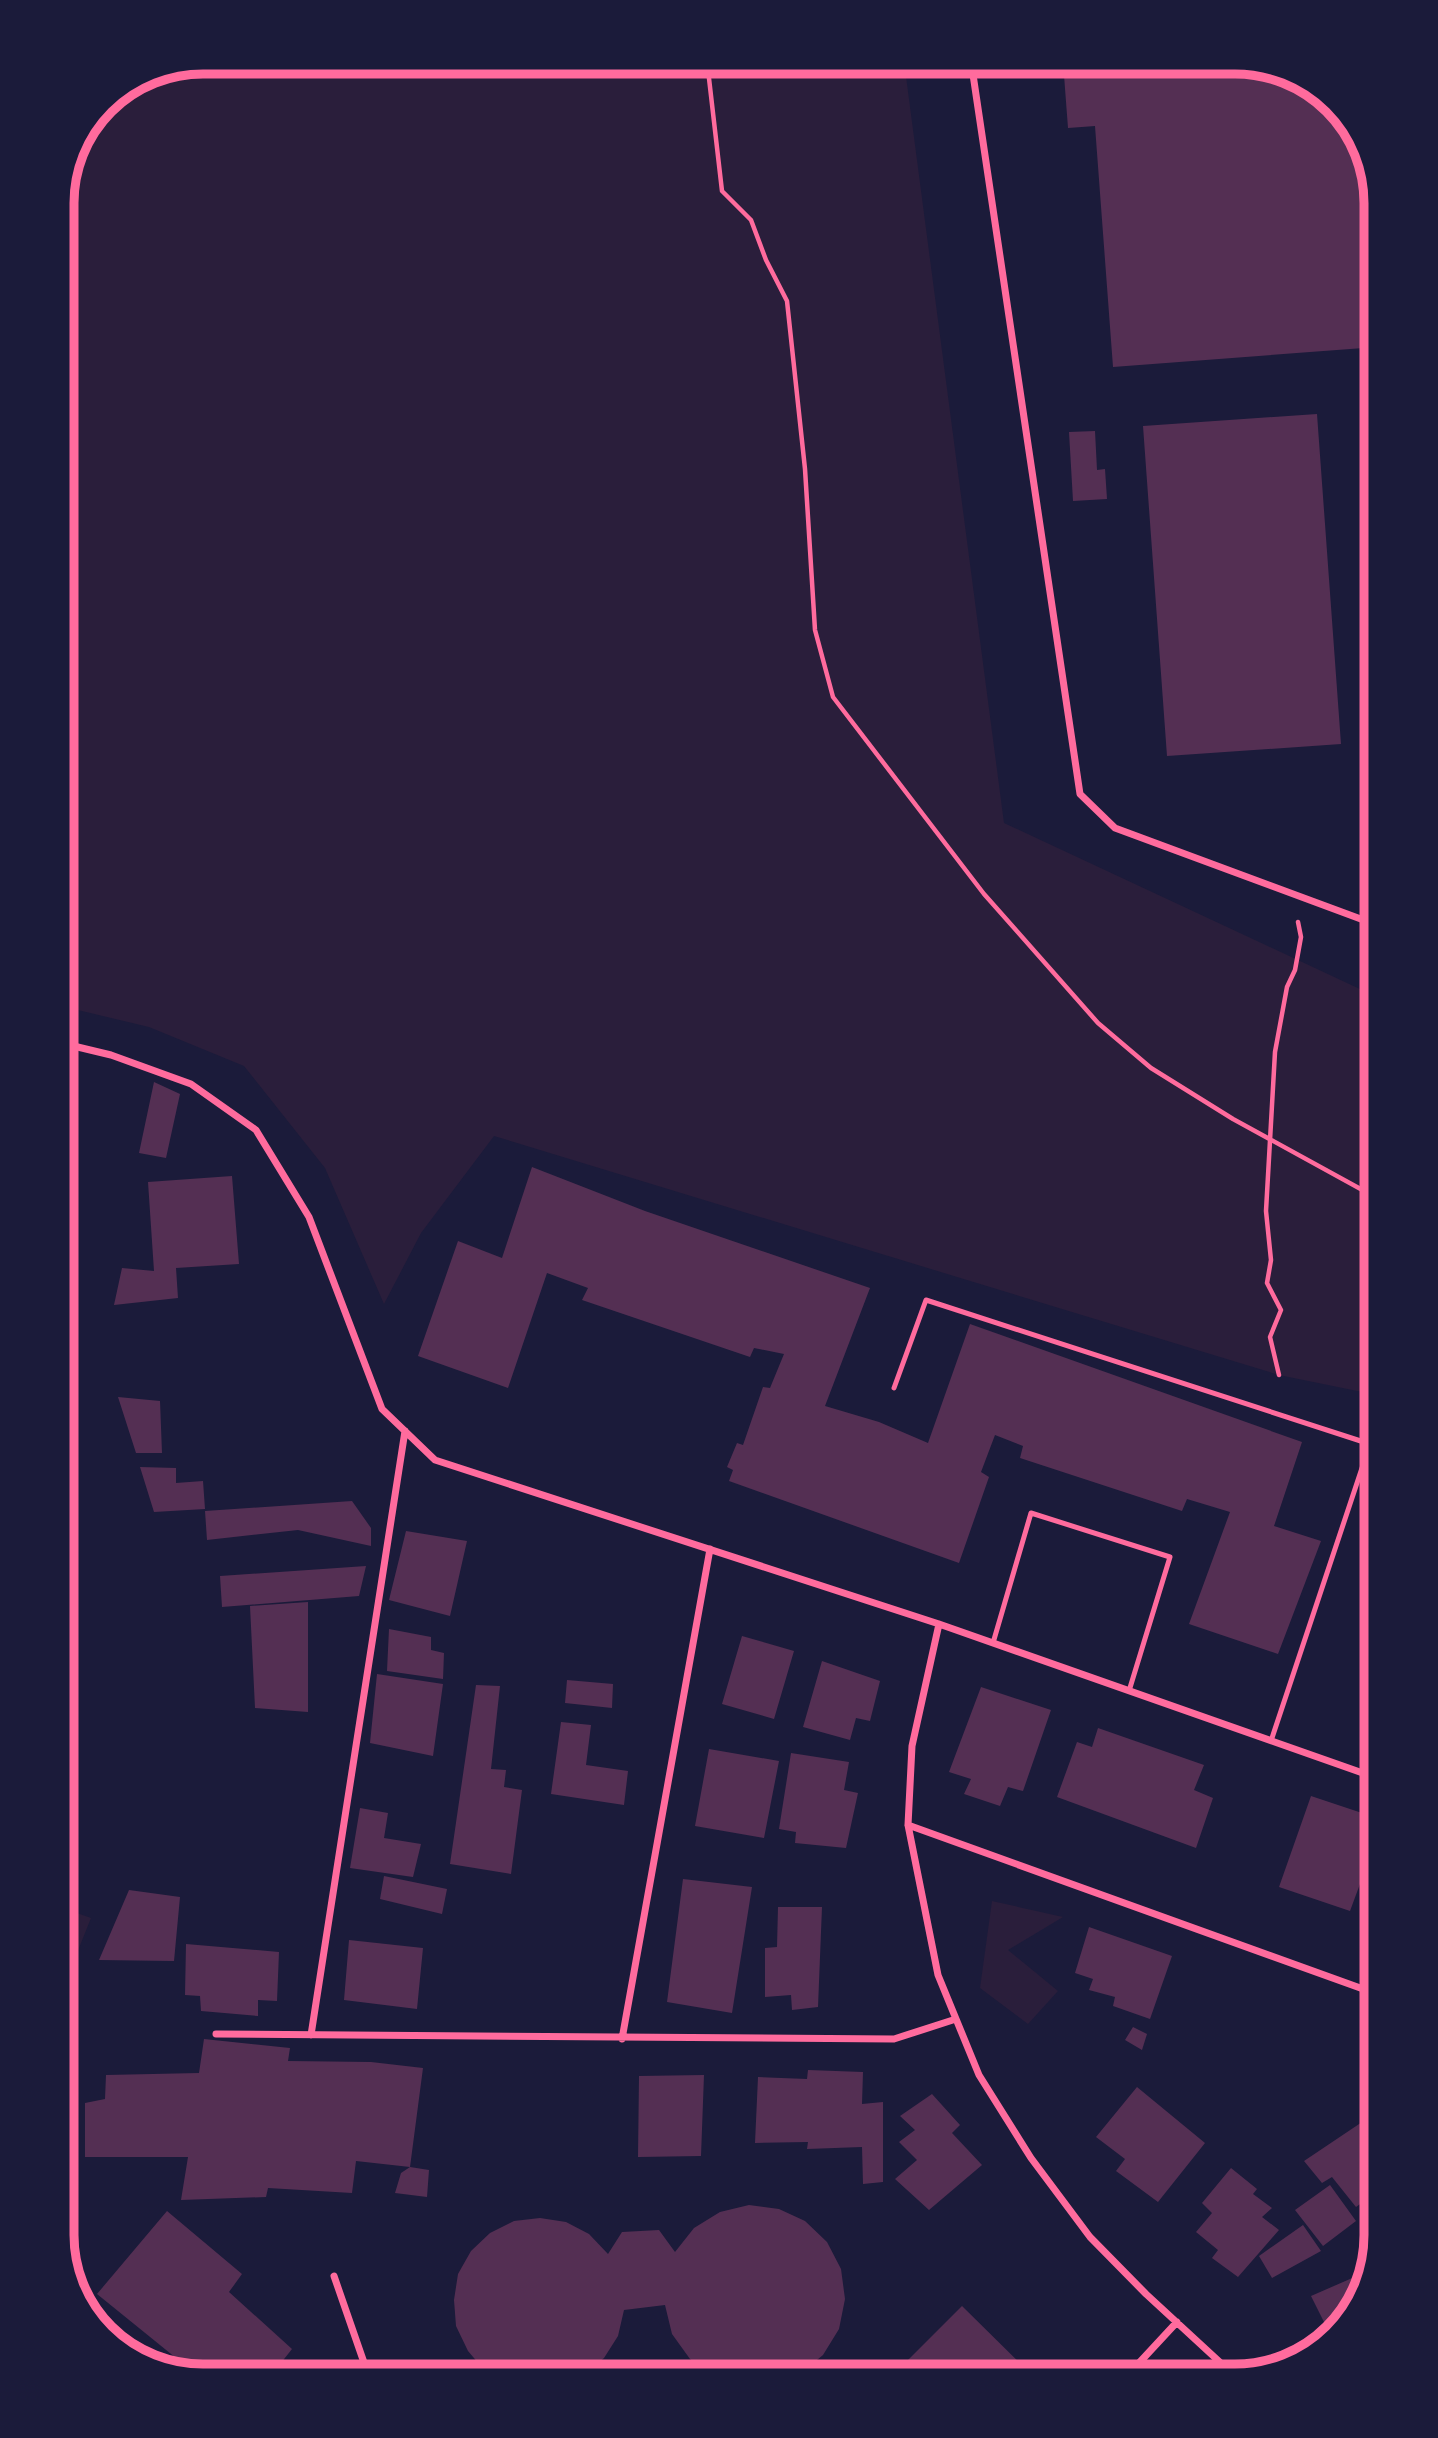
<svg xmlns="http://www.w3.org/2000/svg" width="1438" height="2438" viewBox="0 0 1438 2438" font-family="'PT Sans Narrow',sans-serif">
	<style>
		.green { fill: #2a1e3b }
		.building { fill: #542f53 }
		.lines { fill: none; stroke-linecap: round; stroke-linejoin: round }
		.path { stroke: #ff6b9d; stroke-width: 4.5 }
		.service { stroke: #ff6b9d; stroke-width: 5 }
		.minor { stroke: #ff6b9d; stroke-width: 7 }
		.rim { fill: none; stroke: #ff6b9d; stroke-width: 9 }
	</style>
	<rect width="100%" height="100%" fill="#1b1b3a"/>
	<!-- green -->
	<path class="green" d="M203,61H904L1004,823L1377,997V1395L1279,1375L494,1136L421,1233L384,1304L325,1168L244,1066L149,1027L61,1006L62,194L72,148L103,102L149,72Z
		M992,1901L1063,1917L1008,1950L1058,1991L1028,2024L980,1988Z
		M63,1908L91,1918L61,1993V1912Z"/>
	<!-- building -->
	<path class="building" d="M1063,62H1245L1314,85L1362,140L1377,203V347L1113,367L1095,126L1068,128Z
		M1317,414L1341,744L1167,756L1143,426Z
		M1095,431L1097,470L1105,469L1107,499L1073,501L1069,432Z
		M1367,533H1377V627H1375Z
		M154,1082L180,1094L166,1158L139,1153Z
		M532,1167L645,1211L870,1288L825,1406L879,1422L928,1443L970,1324L1302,1442L1274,1526L1321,1541L1278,1654L1189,1624L1230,1512L1187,1499L1182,1511L1020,1458L1023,1446L995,1435L981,1472L989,1477L959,1563L729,1481L733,1470L727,1467L737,1443L743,1445L763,1387L770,1388L784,1354L754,1348L750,1357L582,1300L588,1288L547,1273L508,1388L418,1356L458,1241L502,1258Z
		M232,1176L239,1264L176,1268L178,1298L114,1305L122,1268L154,1271L148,1182Z
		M118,1397L160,1401L162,1453H136Z
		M140,1467L176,1468V1483L203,1481L205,1509L154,1512Z
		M352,1501L371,1528V1546L298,1530L207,1540L205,1511Z
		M406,1531L467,1541L450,1616L389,1600Z
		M366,1566L359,1596L222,1607L220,1576Z
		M308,1602V1712L255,1708L250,1606Z
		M389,1629L431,1637V1650L444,1653L443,1679L387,1671Z
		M742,1636L794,1651L774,1719L722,1704Z
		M822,1661L880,1681L870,1721L856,1718L850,1740L803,1727Z
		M377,1674L443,1684L433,1756L370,1743Z
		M567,1680L613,1684L612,1708L565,1703Z
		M476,1685L500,1686L491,1769L506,1770L504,1787L522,1790L511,1874L450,1864Z
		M981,1687L1051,1710L1023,1791L1008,1787L1000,1806L964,1794L971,1779L949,1772Z
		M561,1722L591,1725L586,1765L628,1771L624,1805L551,1794Z
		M1098,1728L1204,1765L1194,1790L1213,1798L1196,1848L1057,1797L1077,1742L1092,1747Z
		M709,1749L779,1761L764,1838L695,1826Z
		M791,1753L849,1762L844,1790L858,1793L846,1848L795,1843L796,1832L779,1829Z
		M1311,1796L1377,1818V1838L1350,1911L1279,1887Z
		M360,1808L388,1813L384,1838L421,1844L413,1877L350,1868Z
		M384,1876L447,1889L442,1914L380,1899Z
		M683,1879L752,1887L732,2013L667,2002Z
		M129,1890L180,1897L174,1961L99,1960Z
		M778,1907H822L818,2007L792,2010L791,1995L765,1997V1948L777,1947Z
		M1089,1927L1172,1956L1150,2019L1113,2006L1115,1997L1089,1990L1093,1979L1075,1973Z
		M349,1940L423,1948L417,2009L344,2000Z
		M186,1944L279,1952L277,2001L258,2000V2016L201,2011L200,1996L185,1995Z
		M1133,2027L1147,2034L1142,2050L1125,2040Z
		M204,2039L290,2048L288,2061L371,2062L423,2068L410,2167L429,2170L427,2197L395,2193L401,2173L410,2167L356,2161L352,2193L268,2188L266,2197L181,2200L188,2157H85V2103L105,2099L106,2075L199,2073Z
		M808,2070L863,2072L862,2104L883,2102V2182L863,2184L862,2147L807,2149L808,2142L755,2143L758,2077L807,2079Z
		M704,2075L701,2156L638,2157L639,2076Z
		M1137,2087L1205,2143L1158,2202L1116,2171L1125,2159L1096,2137Z
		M932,2094L960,2125L952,2133L982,2165L929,2210L895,2179L917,2160L899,2142L915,2130L900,2116Z
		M1377,2112V2192L1356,2207L1332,2177L1322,2183L1304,2161Z
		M1231,2168L1257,2189L1253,2194L1272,2208L1262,2217L1279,2230L1238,2277L1212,2258L1218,2250L1196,2232L1212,2213L1202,2203Z
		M1330,2185L1356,2221L1323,2246L1295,2210Z
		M749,2205L779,2209L805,2221L827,2242L841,2269L845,2299L839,2329L823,2355L800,2374L713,2377L690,2359L672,2334L665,2305L624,2310L618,2336L604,2358L582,2377H496L485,2371L468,2351L456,2326L454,2300L458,2274L471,2251L490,2233L514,2221L540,2218L566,2222L589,2234L608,2254L622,2232L659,2230L675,2252L694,2228L720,2212Z
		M167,2211L242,2274L229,2292L292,2349L277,2368L288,2376H194L168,2368L176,2358L97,2294Z
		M1303,2225L1321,2251L1272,2278L1259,2256Z
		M1366,2272L1353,2314L1330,2334L1311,2296Z
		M962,2306L1034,2377H891Z"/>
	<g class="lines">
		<!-- path -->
		<path class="path" d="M707,61L722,191L751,220L766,260L787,301L805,469L815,630L833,697L984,894L1098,1023L1151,1068L1233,1119L1377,1198
			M1279,1375L1270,1337L1281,1310L1267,1283L1271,1260L1266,1211L1275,1052L1287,987L1295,970L1301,937L1298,922"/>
		<!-- service -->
		<path class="service" d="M894,1388L926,1300L1370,1444L1271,1741
			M993,1643L1031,1513L1170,1557L1129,1691"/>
		<!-- minor -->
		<path class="minor" d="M971,61L1080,794L1115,828L1377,925
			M61,1043L111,1055L191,1084L256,1130L309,1217L382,1409L435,1460L939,1624L1377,1778
			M939,1624L912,1746L908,1825L938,1975L979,2075L1031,2158L1090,2237L1146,2294L1236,2377
			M908,1825L1377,1994
			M216,2034L894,2039L956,2019
			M311,2035L405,1431
			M622,2039L710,1549
			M334,2276L369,2377
			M1126,2377L1177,2322"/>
	</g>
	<!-- crop -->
	<path d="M0 0H1438V2438H0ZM203 74H1235A129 129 0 0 1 1364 203V2235A129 129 0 0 1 1235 2364H203A129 129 0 0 1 74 2235V203A129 129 0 0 1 203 74Z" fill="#1b1b3a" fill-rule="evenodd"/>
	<path class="rim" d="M203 74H1235A129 129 0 0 1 1364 203V2235A129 129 0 0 1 1235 2364H203A129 129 0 0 1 74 2235V203A129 129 0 0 1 203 74Z"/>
</svg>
